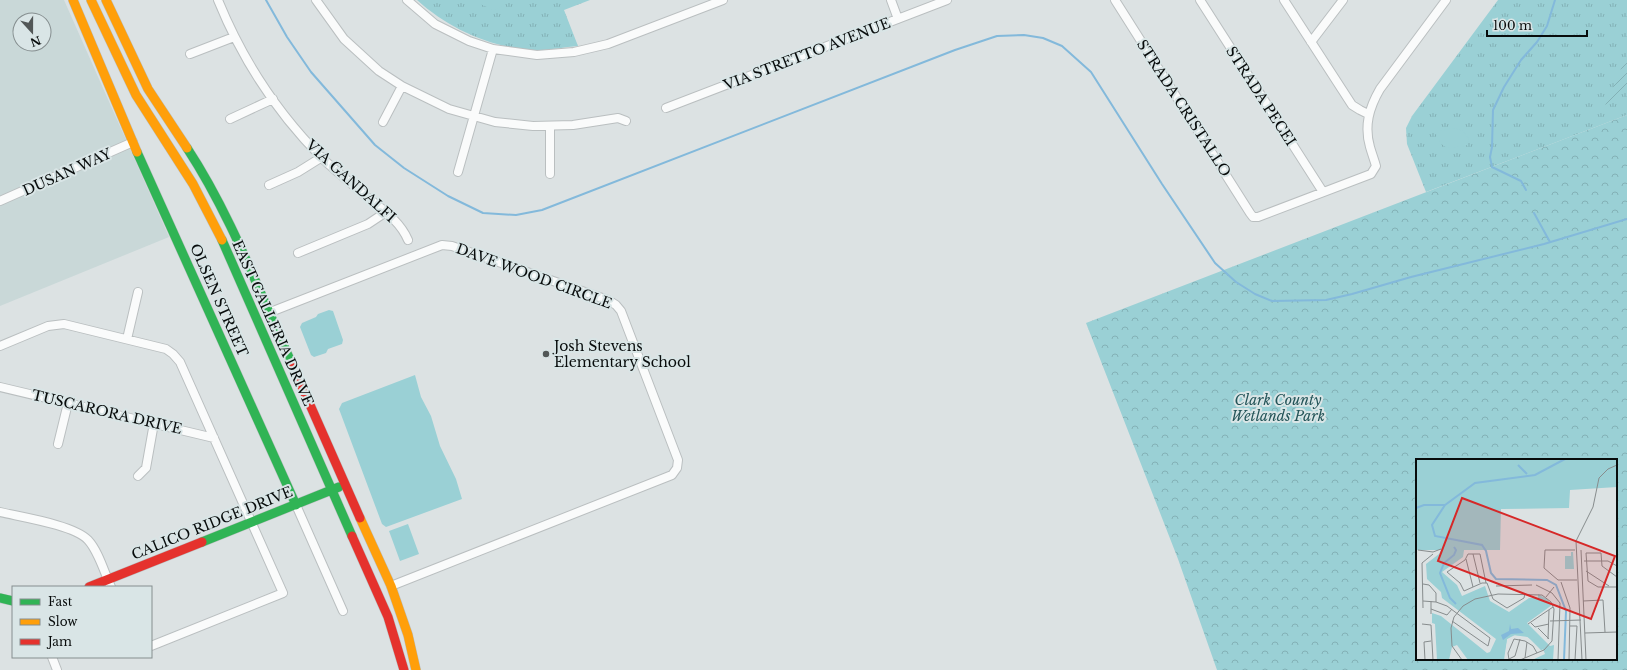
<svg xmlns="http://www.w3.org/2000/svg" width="1627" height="670" viewBox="0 0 1627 670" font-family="'Libre Baskerville',serif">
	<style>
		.built { fill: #c9d8d8; fill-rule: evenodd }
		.grass { fill: url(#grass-tufts) }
		.park { fill: url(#park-crowns); fill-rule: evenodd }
		.garden { fill: url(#garden-furrows) }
		.pitch { fill: #9ad0d5 }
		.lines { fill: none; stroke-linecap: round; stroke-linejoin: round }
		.stream { stroke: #83b9db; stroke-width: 2 }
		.street-casing { stroke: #babfc0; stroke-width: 10 }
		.fast-casing { stroke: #babfc0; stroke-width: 10 }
		.slow-casing { stroke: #babfc0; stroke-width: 10 }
		.jam-casing { stroke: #babfc0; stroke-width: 10 }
		.street { stroke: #fafbfb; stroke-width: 8 }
		.fast { stroke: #30b455; stroke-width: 9 }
		.slow { stroke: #ff9f0a; stroke-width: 9 }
		.jam { stroke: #e5322d; stroke-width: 9 }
		.poi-dot { fill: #525757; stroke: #d9e5e6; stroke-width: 1.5 }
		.labels { text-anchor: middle; stroke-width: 4; stroke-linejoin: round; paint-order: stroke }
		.street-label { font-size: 14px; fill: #080c0c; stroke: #d9e5e6 }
		.poi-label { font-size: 14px; fill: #080c0c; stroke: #d9e5e6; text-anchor: start }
		.park-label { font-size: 14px; font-style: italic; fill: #235458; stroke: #d9e5e6 }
		.inset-river { fill: none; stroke: #83b9db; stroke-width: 2 }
		.inset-road { fill: none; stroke: #878c8d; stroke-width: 1 }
		.view { fill: #d62828; fill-opacity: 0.15; stroke: #d62828; stroke-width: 2 }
		.inset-edge { fill: none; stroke: #080c0c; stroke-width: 2 }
	</style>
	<defs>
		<pattern id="grass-tufts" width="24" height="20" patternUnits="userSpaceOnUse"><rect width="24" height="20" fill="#9ad0d5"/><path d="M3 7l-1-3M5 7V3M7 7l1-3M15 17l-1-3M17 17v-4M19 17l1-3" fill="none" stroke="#83b1b6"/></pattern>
		<pattern id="park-crowns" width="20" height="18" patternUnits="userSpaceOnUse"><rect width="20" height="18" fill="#9ad0d5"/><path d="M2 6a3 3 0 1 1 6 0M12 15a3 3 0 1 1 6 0" fill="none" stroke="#83b1b6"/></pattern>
		<pattern id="garden-furrows" width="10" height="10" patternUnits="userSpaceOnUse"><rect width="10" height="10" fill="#9ad0d5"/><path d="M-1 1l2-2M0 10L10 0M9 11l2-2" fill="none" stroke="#83b1b6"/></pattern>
	</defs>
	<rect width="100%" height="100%" fill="#dce2e3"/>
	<!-- built -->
	<path class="built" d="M0,0H64L169,237L0,306ZM20,20H44V44H20Z"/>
	<!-- grass -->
	<path class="grass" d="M417,0H590L564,10L578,46C563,47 547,51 532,50C489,47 448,28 417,0Z
		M1498,0H1627V115L1426,192L1407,144L1406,128L1412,116Z"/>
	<!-- park -->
	<path class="park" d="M1627,115V670H1217L1178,559L1086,323ZM1417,460H1616V659H1417Z"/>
	<!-- garden -->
	<path class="garden" d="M1627,55V87L1617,95L1601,115Z"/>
	<!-- pitch -->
	<path class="pitch" d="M476,0H506L503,6L494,10L480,4Z
		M1454,128L1463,131L1469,139L1467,145L1465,146L1447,148L1440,143L1436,134L1440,131Z
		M329,310L333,311L343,340L342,344L328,349L326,353L314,357L311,355L300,327L302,323L316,317L318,314Z
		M415,375L421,397L431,416L440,446L456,479L462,499L386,527L382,524L339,409L342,403Z
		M408,524L419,554L400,561L389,531Z"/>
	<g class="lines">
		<!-- stream -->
		<path class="stream" d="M266,0L287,37L311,72L375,145L404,168L448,196L483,213L516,215L542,210L955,50L997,36L1024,35L1043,38L1062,46L1091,72L1162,184L1215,263L1236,282L1255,294L1272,301L1326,300L1352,294L1411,277L1544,244L1627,219
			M1526,190L1521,181L1492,167L1490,157L1492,147L1493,110L1504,87L1521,60L1537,42L1547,26L1555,0
			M1534,213L1550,242"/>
		<!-- street casing -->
		<g class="street-casing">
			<path id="street" d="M218,0C242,59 278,114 323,159C337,172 352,184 367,197C383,210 400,221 408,240
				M316,0L344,39L379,71L402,86L449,109L495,122L533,126L573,125L618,118L626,121
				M407,0L435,24L469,41L493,49L537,55L574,52L608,44L723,0
				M891,0L898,19
				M1115,0L1250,213L1253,217H1258L1371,174L1376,166C1374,159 1372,154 1370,147C1364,126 1369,108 1380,89L1446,0
				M1200,0L1323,192
				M1284,0L1352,105L1360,110L1368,114
				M1311,42L1343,0
				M190,54L234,37
				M666,108L947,0
				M230,119L273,99
				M383,122L402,86
				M550,126V174
				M458,172L493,49
				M269,185L298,172L322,157
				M0,201L133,142
				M298,253L368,224L386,212
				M268,313L442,245L452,246L608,300L616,305L621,311L678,460L677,468L672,475L391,586
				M127,339L138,292
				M0,346L48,326L64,324L166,349L173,354L180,362L283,593L151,646
				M0,387L214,438
				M58,444L68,403
				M138,476L146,468L154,423
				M296,505L343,611
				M0,512C21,517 74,525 88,540C99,552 104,572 111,587
				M52,657L57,670"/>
		</g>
		<!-- fast casing -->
		<g class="fast-casing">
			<path id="fast" d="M187,148C231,215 259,292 292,364
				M137,152L296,505
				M222,240L352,536
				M202,542L339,487
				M0,598L13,601"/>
		</g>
		<!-- slow casing -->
		<g class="slow-casing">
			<path id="slow" d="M73,0L137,152
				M91,0L136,95L193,184L222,240
				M106,0L148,89L187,148
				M360,518L391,586L408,635L416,670"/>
		</g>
		<!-- jam casing -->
		<g class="jam-casing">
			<path id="jam" d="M292,364L360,518
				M352,536L388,617L404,670
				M89,587L202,542"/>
		</g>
		<!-- street -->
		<use href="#street" class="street"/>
		<!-- fast -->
		<use href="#fast" class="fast"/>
		<!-- slow -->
		<use href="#slow" class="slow"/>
		<!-- jam -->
		<use href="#jam" class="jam"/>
	</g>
	<!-- markers -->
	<circle class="poi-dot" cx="546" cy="354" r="4"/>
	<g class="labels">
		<!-- street labels -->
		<g class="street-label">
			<text transform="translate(807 54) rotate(-21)" y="5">VIA STRETTO AVENUE</text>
			<text transform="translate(1261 96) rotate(57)" y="5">STRADA PECEI</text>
			<text transform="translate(1184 108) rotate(57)" y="5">STRADA CRISTALLO</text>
			<text transform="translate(67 172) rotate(-24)" y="5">DUSAN WAY</text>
			<text transform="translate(351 181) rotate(42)" y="5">VIA GANDALFI</text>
			<text transform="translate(534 276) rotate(20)" y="5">DAVE WOOD CIRCLE</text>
			<text transform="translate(219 300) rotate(66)" y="5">OLSEN STREET</text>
			<text transform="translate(273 323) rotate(66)" y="5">EAST GALLERIA DRIVE</text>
			<text transform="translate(107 412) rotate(13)" y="5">TUSCARORA DRIVE</text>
			<text transform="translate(212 523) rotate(-22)" y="5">CALICO RIDGE DRIVE</text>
		</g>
		<!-- poi labels -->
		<g class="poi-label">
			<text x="554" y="351">Josh Stevens<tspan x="554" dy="16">Elementary School</tspan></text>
		</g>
		<!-- park labels -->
		<g class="park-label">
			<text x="1278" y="405">Clark County<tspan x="1278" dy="16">Wetlands Park</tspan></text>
		</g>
	</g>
	<!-- overview -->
	<g transform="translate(1416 459)">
		<rect width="201" height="201" fill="#dce2e3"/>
		<path d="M25,91H48L47,98L26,113L41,126L46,137L69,127L74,142L93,153L113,139H122V135L131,140L136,146L111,164L134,187L138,186L137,201H116L129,195L127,190L125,191L120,184L110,177L99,176L91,180L88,201H52L41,186L36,188L33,201H21L19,165L16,164V154L25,157L71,194L74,193L80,180L26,139L25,133L11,120L10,105L23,95Z" fill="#9ad0d5"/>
		<path d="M0,0H201V28L154,31L153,49L85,50L84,91H0Z" fill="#9ad0d5"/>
		<path d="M98,174H108L130,189L125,191L112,178L97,176L91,180L87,201L85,194L87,181Z" fill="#9ad0d5"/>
		<path d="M155,93H157L158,110H149V97H155Z" fill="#9ad0d5"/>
		<path d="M94,165L95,170L102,169L108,174L95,175L87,181L85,176L93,172Z" fill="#83b9db"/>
		<path class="inset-river" d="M102,6L111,15M29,46L16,66L19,77L66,86L70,92L75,114L80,120L131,121L140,126L150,152L148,201M0,49L8,46H29L59,24L119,16L149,0M38,88L40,91L38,96L28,104L24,114L34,139L40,145"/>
		<path class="inset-road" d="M2,91L17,93L25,90M159,91H129L128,109L142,121H161M165,91L170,201M57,95L64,124M50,100L57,128M168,102H192L201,107M170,112L193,127M201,118L186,107L185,94H170L172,122L182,128H201M145,123L154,149L153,201M70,124L64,95H52L49,101L31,113L44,124L48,132L66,124H71L77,140L91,149L108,139L109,134M7,125L13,126L20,134V143M120,126L136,134L144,144L142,201M80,127L116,126M130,138L138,128M7,142L20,143L31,147L74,179L72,187L36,162M15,142V155M167,142L187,141L189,173M7,149L6,104L17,95M15,150L31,156L36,150M134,162L165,161M115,164L119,168L133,165M6,165L15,166L17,201M112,165L137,148M154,167H161L159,201M122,169L133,180M169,174L201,173M132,180L133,151M0,184V199M109,199L111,183M93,200L99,197L104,180M9,201L8,183L15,182M46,201L36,187L35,169L38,158L47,147L59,140L82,135L126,136L135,143L138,150L136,182L128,191L104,201M93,201L92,194L98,180L109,182L117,187L121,194M166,201L160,82L177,48L183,19L192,10L201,6"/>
		<path class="view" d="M46,39L199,97L175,160L22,102Z"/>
		<rect width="201" height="201" class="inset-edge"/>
	</g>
	<!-- legend -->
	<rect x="12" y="586" width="140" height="72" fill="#d9e5e6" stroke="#858e8f"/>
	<rect x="20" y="599" width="20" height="6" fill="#30b455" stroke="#858e8f"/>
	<text x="48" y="606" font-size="12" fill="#080c0c">Fast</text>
	<rect x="20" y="619" width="20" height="6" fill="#ff9f0a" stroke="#858e8f"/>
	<text x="48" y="626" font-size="12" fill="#080c0c">Slow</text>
	<rect x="20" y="639" width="20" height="6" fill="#e5322d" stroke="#858e8f"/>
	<text x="48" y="646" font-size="12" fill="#080c0c">Jam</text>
	<!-- north arrow -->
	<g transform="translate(32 32) rotate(159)"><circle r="19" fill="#d9e5e6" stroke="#858e8f"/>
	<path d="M0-3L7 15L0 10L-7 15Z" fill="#525757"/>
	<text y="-6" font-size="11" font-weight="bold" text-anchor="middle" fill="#080c0c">N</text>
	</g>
	<!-- scale -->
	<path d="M1487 30v6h100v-6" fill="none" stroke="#080c0c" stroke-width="2"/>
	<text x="1493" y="30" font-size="12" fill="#080c0c" stroke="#d9e5e6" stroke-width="3" paint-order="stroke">100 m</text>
</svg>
